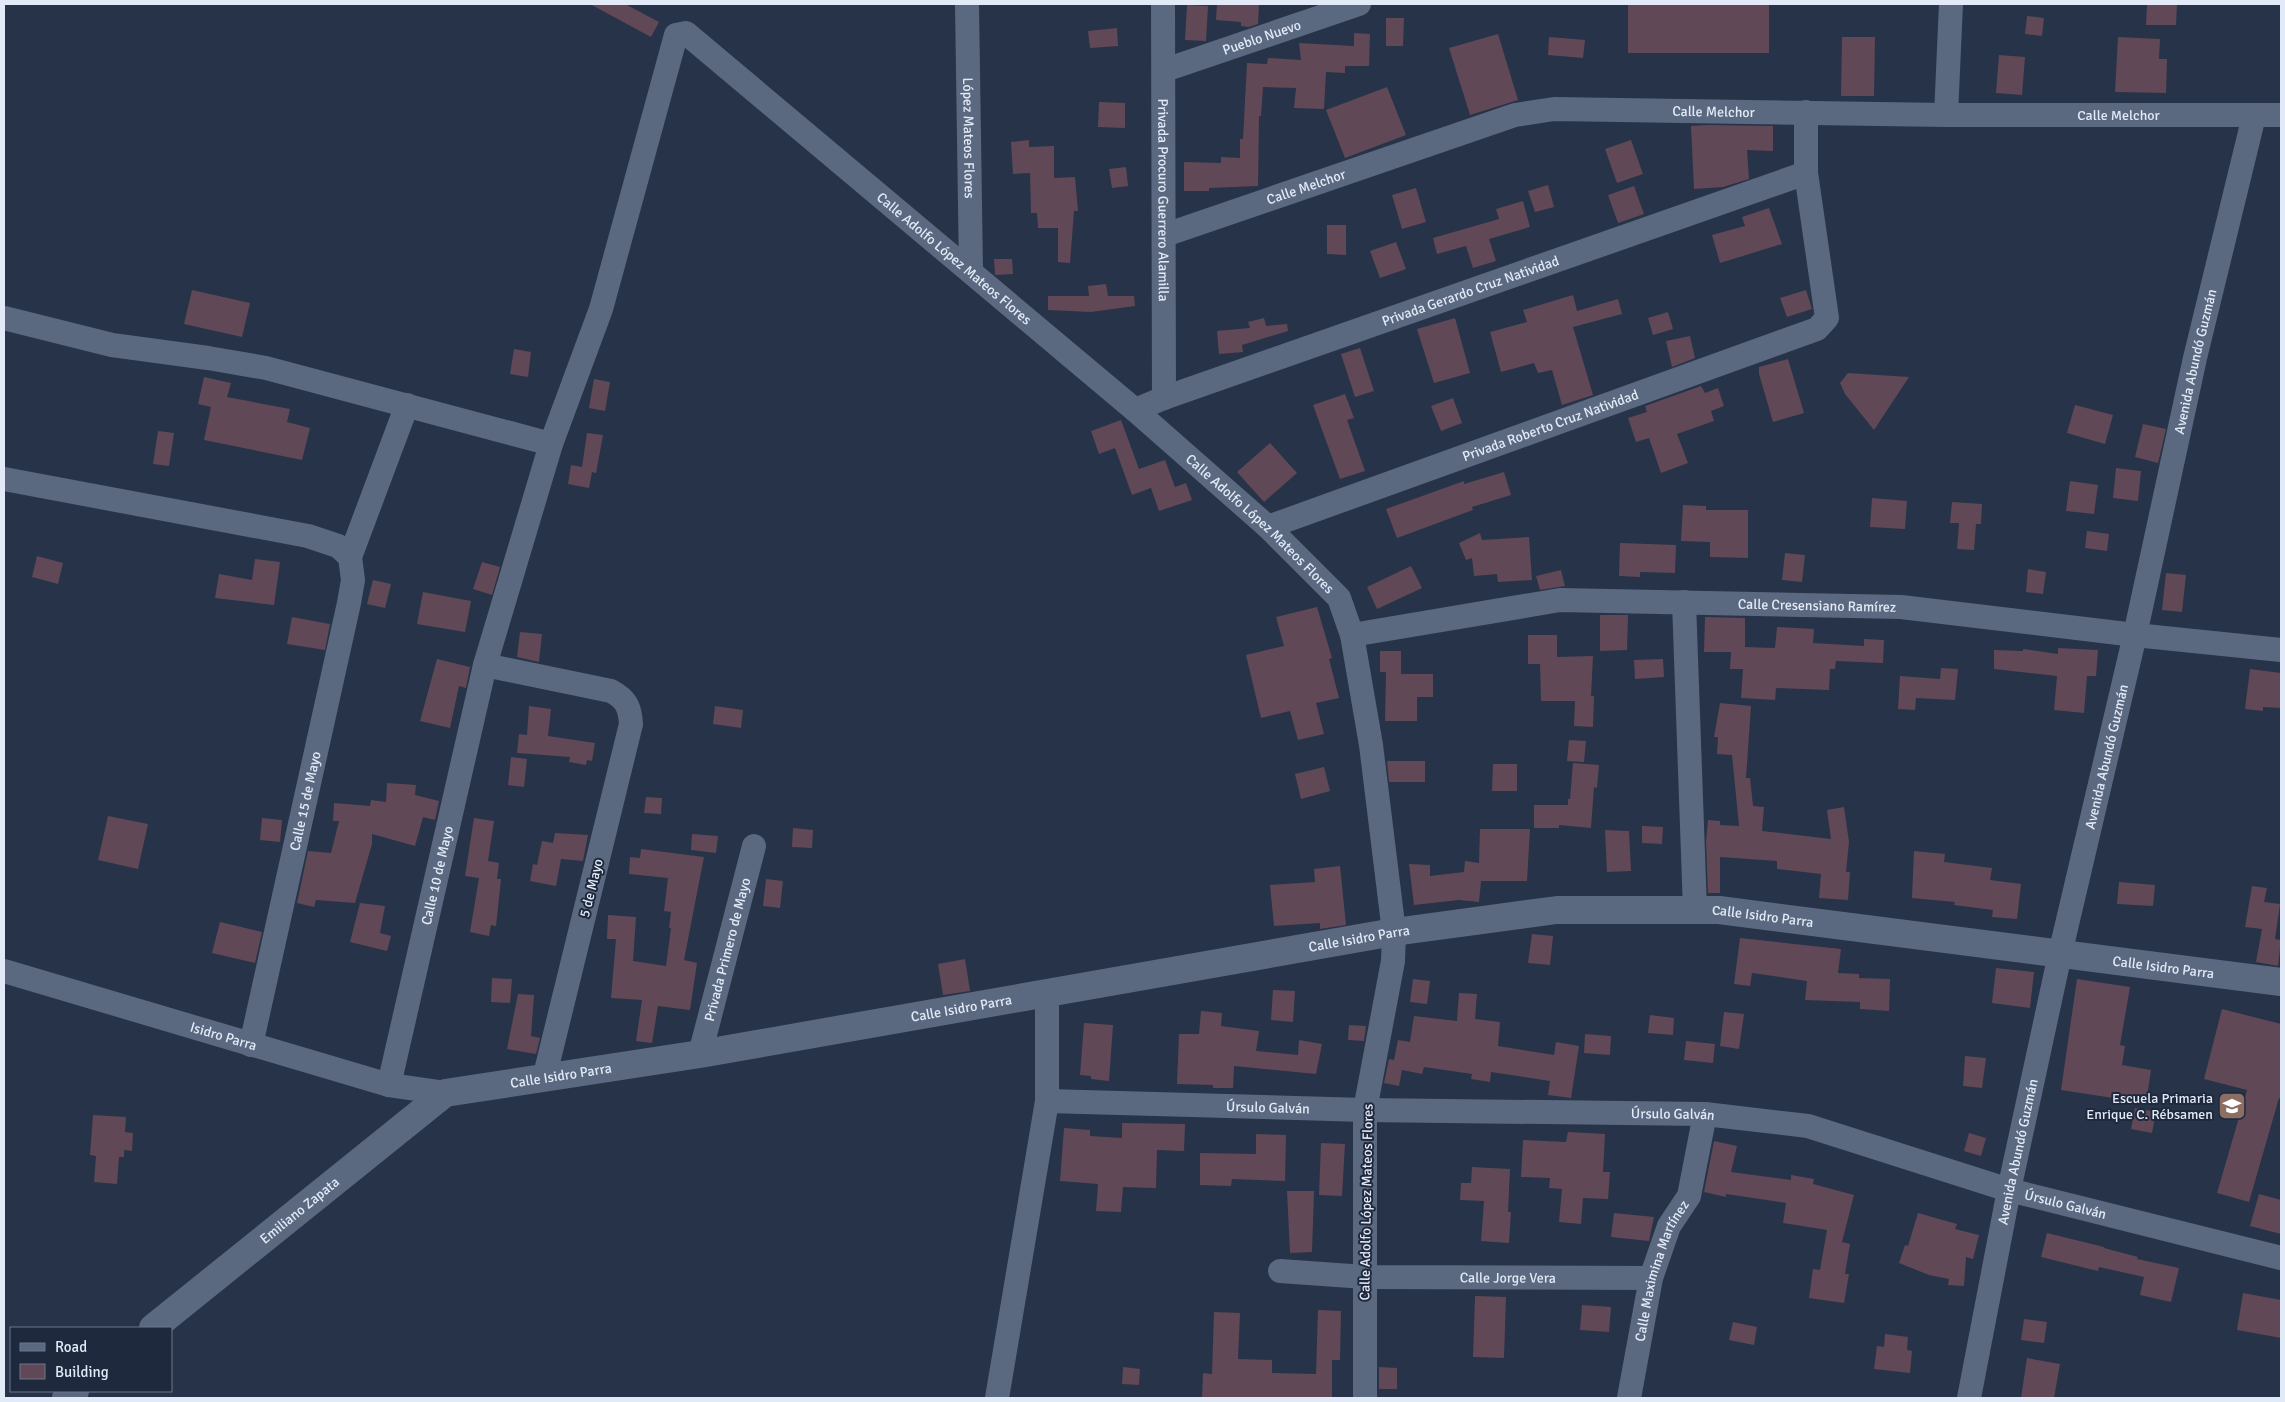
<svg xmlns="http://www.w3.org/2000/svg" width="2285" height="1402" viewBox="0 0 2285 1402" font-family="Signika,sans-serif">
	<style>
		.building { fill: #614856 }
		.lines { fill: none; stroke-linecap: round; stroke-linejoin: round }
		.minor { stroke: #5b6980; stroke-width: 24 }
		.tertiary { stroke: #5b6980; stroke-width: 28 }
		.labels { text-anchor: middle; stroke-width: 4; stroke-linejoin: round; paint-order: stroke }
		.street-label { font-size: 14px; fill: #e2eaf7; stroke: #1e293d }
		.poi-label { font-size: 14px; fill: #e2eaf7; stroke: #1e293d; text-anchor: end }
	</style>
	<rect width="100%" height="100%" fill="#273348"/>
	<!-- building -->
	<path class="building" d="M590,4H625L659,22L651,37Z
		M1217,4H1259L1258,24L1249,27L1241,26V22L1216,20Z
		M1628,4H1769V53H1628Z
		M2147,4H2177L2176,25H2146Z
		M1187,5L1208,6L1206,41L1185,40Z
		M2027,16L2044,18L2042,36L2025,34Z
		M1386,18H1404L1403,46H1386Z
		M1117,28L1118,46L1090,48L1088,31Z
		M1354,33L1370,34L1369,66H1345V73L1326,72L1324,109L1294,108L1296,88L1263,87L1261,116H1259L1258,186L1209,188V191H1184V162L1221,163V157L1240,158V139H1243L1247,63L1267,64L1268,58L1301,60L1299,43L1354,46Z
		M1498,34L1518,100L1470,115L1449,48Z
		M1549,37L1585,40L1583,58L1548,55Z
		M1842,37H1875L1874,96H1841Z
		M2118,37L2160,39L2159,59H2167L2166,93L2115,92Z
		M1999,55L2025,57L2022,95L1996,93Z
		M1387,87L1406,135L1345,158L1326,110Z
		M1099,102L1125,103V128L1098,127Z
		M1707,125L1773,126V151L1747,150L1749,179L1723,187L1694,189L1691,126Z
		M1029,140V147L1054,146V178L1075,177L1078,211H1074L1070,263L1058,262V228H1038L1037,213H1031L1030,173L1013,174L1011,142Z
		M1631,140L1643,174L1617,183L1605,149Z
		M1126,167L1128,186L1112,188L1109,169Z
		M1548,185L1554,207L1535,212L1528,191Z
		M1634,186L1644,214L1618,223L1608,195Z
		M1416,188L1426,222L1402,229L1392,195Z
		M1523,201L1530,227L1489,239L1496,261L1473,268L1466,246L1437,254L1433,238L1499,219L1496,209Z
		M1769,208L1782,244L1720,263L1712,235L1745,226L1742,217Z
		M1327,225H1346V255L1327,254Z
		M1396,242L1406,269L1380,278L1370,251Z
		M994,259H1012L1013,274L995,275Z
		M1106,284L1108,296H1134L1135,306L1091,312L1048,310V296H1089L1088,286Z
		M192,290L250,303L242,337L184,324Z
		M1806,290L1812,309L1787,317L1780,298Z
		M1573,295L1577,311L1618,299L1622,314L1573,327L1593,395L1562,405L1552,370L1538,373L1534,363L1501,372L1490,332L1527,322L1523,310Z
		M1668,312L1673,329L1653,335L1648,318Z
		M1264,318L1266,326L1287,324L1288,331L1242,345L1243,352L1219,354L1217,331L1250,328L1248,322Z
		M1455,318L1470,373L1434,383L1417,329Z
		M1690,336L1695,358L1672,367L1666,341Z
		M1360,348L1374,391L1355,397L1341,354Z
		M514,349L531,352L528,377L510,374Z
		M1788,359L1804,413L1773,422L1759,374V367Z
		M1848,373L1909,377L1874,430L1845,394L1840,383Z
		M204,377L231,383L227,397L290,409L287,422L310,428L302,460L204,440L211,407L198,404Z
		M594,379L610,382L605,411L589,408Z
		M1701,386L1705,393L1718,388L1724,406L1711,411L1714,421L1677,434L1688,463L1661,473L1649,438L1636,442L1628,418L1647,412L1645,406Z
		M1345,394L1354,418L1347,420L1365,471L1340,479L1313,405Z
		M1453,398L1462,423L1441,431L1431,406Z
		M2075,405L2113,415L2105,444L2067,433Z
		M1121,420L1139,469L1165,460L1175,487L1186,483L1192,500L1159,511L1151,488L1132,495L1115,448L1099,454L1091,431Z
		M2143,424L2166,429L2158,463L2135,457Z
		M158,431L174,433L169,466L153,464Z
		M587,433L603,435L596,473L592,472L589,488L568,484L571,465L582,467Z
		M1270,443L1297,473L1264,502L1237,472Z
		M2116,468L2141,471L2138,501L2113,498Z
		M1504,472L1511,495L1472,507L1473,510L1397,538L1386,509L1464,481V484Z
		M2070,481L2098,485L2094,514L2066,511Z
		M1872,498L1907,501L1905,529L1870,527Z
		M1952,502L1982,504L1981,524H1976L1974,550L1957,549L1959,523H1950Z
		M1683,505L1706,506V510H1748V558L1710,557V542L1681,541Z
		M2087,531L2109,534L2107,551L2085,548Z
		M1480,533L1482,540L1529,537L1532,580L1498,582L1497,574L1474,576L1472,558L1466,560L1459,543Z
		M1620,543L1676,545L1675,573L1640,572V577L1619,576Z
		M1785,553L1805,555L1802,582L1782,580Z
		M37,556L63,563L58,584L32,577Z
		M255,559L280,562L274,605L215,598L219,574L252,580Z
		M482,562L500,567L492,595L473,589Z
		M1411,566L1422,588L1377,609L1367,587Z
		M2028,569L2046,572L2043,594L2026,592Z
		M1561,570L1565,586L1540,590L1536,576Z
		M2166,573L2186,575L2182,612L2162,610Z
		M373,580L391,584L385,608L367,604Z
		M423,592L471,601L465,632L417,624Z
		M1317,607L1332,658L1329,659L1339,698L1316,703L1324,734L1298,740L1290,711L1261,718L1246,655L1284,646L1276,617Z
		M1600,615H1628L1627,650L1600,651Z
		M292,617L330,624L325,650L287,644Z
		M1705,617L1745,618V647L1775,648L1777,627L1814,629L1813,643L1864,646V639L1884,640L1883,663L1836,661L1835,669H1830L1829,690L1776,688L1775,700L1741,698L1743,669H1730L1731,652H1704Z
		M520,632L542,634L539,662L517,657Z
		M1528,635H1557V657L1593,656L1591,696H1594L1593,727L1574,726L1575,701H1541L1540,664H1528Z
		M2058,648L2098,650L2096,676H2087L2084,713L2054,710L2057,676L1994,669V650L2023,651V649L2058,654Z
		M1380,651H1401V674H1433V697H1417V721H1385L1386,672H1380Z
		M437,659L470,667L466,688L459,686L450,728L420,721Z
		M1663,659L1664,677L1635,679L1634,660Z
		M1941,668L1958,669L1955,700L1916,698L1915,710L1898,709L1900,676L1940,679Z
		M2250,669L2281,673V708L2263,707V711L2245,709Z
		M1720,703L1751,706L1746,778H1750L1753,806L1764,807L1762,831L1831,839L1827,810L1844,807L1849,842L1846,872H1850L1848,900L1819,898L1821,874L1777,869V861L1720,857V893H1708L1706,842L1708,820L1720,821V825L1739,826L1732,755L1717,754L1718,737H1714Z
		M529,706L551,709L548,736L595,743L592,761L587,760L586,765L569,762L570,757L517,753L519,734L527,735Z
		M715,706L743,710L741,728L713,724Z
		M1569,740L1586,741L1584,762L1567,761Z
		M511,757L527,759L524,787L508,785Z
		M1387,761H1425V782H1389Z
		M1573,763L1599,765L1597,788L1594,787L1591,828L1559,825V828H1534V805H1568V799H1570Z
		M1493,764H1517V791H1492Z
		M1324,767L1330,791L1301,799L1295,774Z
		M387,783L416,785L415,795L439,801L435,820L423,817L415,846L372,834V844L355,903L316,900L314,907L297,903L308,851L331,853L339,821H333L334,803L370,806L371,800L386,802Z
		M646,797L662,798L661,814L644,813Z
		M108,816L148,824L138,869L98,860Z
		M262,818L282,820L280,842L260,840Z
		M474,818L494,821L488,861L499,863L497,879H501L496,926L491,925L489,936L470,932L479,878L465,876Z
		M1642,826L1663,827L1662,844L1642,843Z
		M793,828L813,830L812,848L792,847Z
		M1480,829H1530L1527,881H1481L1479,902L1459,900L1414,905L1409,864L1430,865V876L1464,872L1465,861L1479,863Z
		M1605,830L1629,831L1631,871L1607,872Z
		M555,833L588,835L583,861L561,859L556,886L530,881L533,864L537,865L542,841L553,843Z
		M692,834L718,836L716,853L691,850Z
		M641,849L704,857L684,960L697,963L690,1010L658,1006L652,1043L636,1041L642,1000L611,998L616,939H607L608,915L636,917L633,961L666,966L671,928H669L671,912L664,911L668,878L629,874L630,857L640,858Z
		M1914,851L1945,854L1944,862L1992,868L1990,880L2021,884L2017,919L1992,917L1993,910L1954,905L1955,902L1912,898Z
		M1340,866L1346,925L1320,929V923L1274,926L1270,885L1315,882L1314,869Z
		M766,879L783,881L780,908L763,906Z
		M2119,882L2155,885L2153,906L2117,904Z
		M2252,886L2267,888L2264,902L2280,904L2275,939L2281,940L2278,966L2256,962L2262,929L2245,927Z
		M360,903L385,906L380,933L391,936L387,951L350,942Z
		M220,922L262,932L255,963L212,953Z
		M1532,934L1553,936L1550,965L1528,963Z
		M1740,938L1841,949L1838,973L1859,974V978L1890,979L1889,1011L1860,1009V1002L1805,1000L1807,981L1752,973L1750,986L1734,984Z
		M965,959L970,991L943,995L938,964Z
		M1996,968L2034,972L2030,1008L1992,1003Z
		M492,978L512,979L510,1003L491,1002Z
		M1413,979L1430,981L1427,1004L1410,1002Z
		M2077,979L2130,987L2120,1045L2125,1046L2122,1065L2151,1070L2146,1103L2061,1090Z
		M1273,990L1295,991L1293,1022L1271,1020Z
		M1459,993L1477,994L1475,1019L1500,1022L1498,1046L1554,1055L1556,1042L1579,1046L1571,1098L1548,1095L1550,1081L1491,1072L1490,1082L1471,1079L1472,1074L1424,1067L1422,1074L1402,1070L1399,1086L1384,1083L1389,1059L1394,1060L1398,1040L1410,1042L1414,1016L1457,1021Z
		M518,994L534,995L531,1036L540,1038L536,1054L507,1049Z
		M2222,1009L2281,1024V1099L2279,1098L2249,1202L2217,1193L2247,1090L2204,1079Z
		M1201,1011L1222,1013L1221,1026L1259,1031L1256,1051L1298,1055L1299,1040L1322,1044L1316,1074L1234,1066L1233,1088H1213V1085L1177,1084L1179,1034H1199Z
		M1724,1012L1744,1014L1739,1049L1720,1046Z
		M1650,1015L1674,1018L1673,1035L1648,1033Z
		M1084,1023L1113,1025L1109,1081L1091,1079V1076L1080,1075Z
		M1349,1025L1366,1026L1364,1041L1348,1040Z
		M1585,1034L1611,1036L1610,1055L1584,1053Z
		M1686,1041L1715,1044L1713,1063L1684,1060Z
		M1965,1056L1986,1058L1982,1088L1963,1086Z
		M2135,1108L2156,1112L2152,1133L2131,1129Z
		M93,1115L126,1117L125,1132L133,1133L132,1151L124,1150V1157H119L117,1184L94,1182L96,1156L90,1155Z
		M1122,1123L1185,1124L1184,1151L1157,1150L1156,1188L1123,1187L1121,1212L1096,1211L1098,1184L1060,1181L1064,1128L1090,1130V1136L1122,1138Z
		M1568,1132L1605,1134L1603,1172H1610L1608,1199L1583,1198L1581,1224L1559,1222L1562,1189L1549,1188L1550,1178L1521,1177L1523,1140L1566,1142Z
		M1969,1133L1986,1138L1981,1156L1964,1151Z
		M1256,1134L1286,1135L1285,1181L1232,1179L1231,1186L1200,1185V1153L1256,1154Z
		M1714,1141L1737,1146L1731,1172L1791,1180V1175L1814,1179L1813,1184L1854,1195L1842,1242L1850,1244L1845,1274H1849L1844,1303L1809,1298L1813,1269L1820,1270L1827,1230L1783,1223L1786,1203L1726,1194V1197L1704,1192Z
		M1321,1143L1345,1144L1342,1196L1319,1195Z
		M1472,1167L1510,1169L1508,1212H1511L1509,1243L1481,1241L1484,1201L1460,1200L1461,1183H1471Z
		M1287,1191H1314L1312,1252L1290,1253Z
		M2259,1194L2281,1200V1234L2250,1226Z
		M1614,1213L1654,1217L1649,1241L1611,1237Z
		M1918,1213L1957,1224L1955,1229L1979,1235L1973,1259L1966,1257L1964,1286L1948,1285L1949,1279L1929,1275L1899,1263L1905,1245L1908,1246Z
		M2047,1233L2104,1247V1248L2138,1257L2137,1259L2179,1268L2171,1302L2140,1295L2144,1277L2099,1267L2098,1271L2041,1257Z
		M2243,1293L2281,1300V1338L2237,1330Z
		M1475,1296L1506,1297L1504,1358L1473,1357Z
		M1582,1305L1611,1307L1609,1332L1580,1330Z
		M1318,1310L1341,1311L1340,1360H1332V1398H1202L1203,1373L1212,1374L1214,1312L1240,1313L1238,1359L1272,1360V1373L1316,1374Z
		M2024,1319L2047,1322L2044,1343L2021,1340Z
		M1733,1322L1757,1327L1754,1345L1729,1340Z
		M1885,1334L1908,1337L1907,1350L1912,1351L1910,1373L1874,1369L1877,1346L1884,1347Z
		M2027,1358L2060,1364L2054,1398H2021Z
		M1123,1367L1140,1369L1139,1385L1122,1384Z
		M1379,1367L1397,1368V1389H1379Z"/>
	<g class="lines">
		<!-- minor -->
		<g class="minor">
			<path id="s1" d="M967,4L971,272"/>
			<path id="s2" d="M1163,4L1164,398"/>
			<path id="s3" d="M1165,70L1359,4"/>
			<path d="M1946,115L1951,4"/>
			<path id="s4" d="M1165,235L1515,115L1554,109L1946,115H2281"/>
			<path d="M4,318L112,345L208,358L266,368L551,444"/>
			<path id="s5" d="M1135,410L1164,398L1806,173"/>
			<path d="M4,479L308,536L338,546L350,557"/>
			<path id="s6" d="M1268,527L1817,329L1827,318L1806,173V112"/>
			<path d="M1684,602L1695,910"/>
			<path id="s7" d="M1352,635L1560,600L1901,607L2135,635L2281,650"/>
			<path d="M485,665L611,691C626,699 630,707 631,724L544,1079"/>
			<path id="s8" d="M4,971L389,1085L445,1093"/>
			<path id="s9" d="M251,1045L349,603L353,580L350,557L407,405"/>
			<path id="s10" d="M700,1054L754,846"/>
			<path id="s11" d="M389,1085L485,665L551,444L601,309L676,35L686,33L1135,410L1268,527L1339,598L1352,635L1371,745L1394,932L1393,961L1365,1110V1398"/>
			<path id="s12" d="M1047,1101L1365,1110L1705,1114L1808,1126L2009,1190L2281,1258"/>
			<path id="s13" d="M1280,1271L1365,1277L1651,1278"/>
			<path d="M997,1398L1047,1101V993"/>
			<path id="s14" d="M1629,1398L1651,1278L1669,1226L1689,1196L1705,1114"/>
			<path id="s15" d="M1969,1398L2009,1190L2060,954L2135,635L2195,358L2254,116"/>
		</g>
		<!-- tertiary -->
		<g class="tertiary">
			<path id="s16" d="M153,1328L445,1093L700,1054L1394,932L1557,910H1719L2281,982"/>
			<path d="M66,1398L75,1391"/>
		</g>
	</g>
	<!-- icons -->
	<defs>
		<g id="school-square" transform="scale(1.4375)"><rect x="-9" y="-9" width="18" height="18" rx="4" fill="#8d6e63" stroke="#1e293d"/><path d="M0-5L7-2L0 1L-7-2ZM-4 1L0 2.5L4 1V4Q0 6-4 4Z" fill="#fff"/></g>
	</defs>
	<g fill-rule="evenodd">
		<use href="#school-square" x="2232" y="1106"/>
	</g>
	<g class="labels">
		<!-- street labels -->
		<g class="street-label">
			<text dy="5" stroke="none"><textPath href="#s3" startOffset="102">Pueblo Nuevo</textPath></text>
			<text dy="5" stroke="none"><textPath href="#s4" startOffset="569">Calle Melchor</textPath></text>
			<text dy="5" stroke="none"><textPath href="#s4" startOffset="974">Calle Melchor</textPath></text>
			<text dy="5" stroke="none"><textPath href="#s1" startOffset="134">López Mateos Flores</textPath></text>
			<text dy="5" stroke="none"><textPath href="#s4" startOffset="149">Calle Melchor</textPath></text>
			<text dy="5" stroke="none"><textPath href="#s2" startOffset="196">Privada Procuro Guerrero Alamilla</textPath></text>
			<text dy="5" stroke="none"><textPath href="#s11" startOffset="1450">Calle Adolfo López Mateos Flores</textPath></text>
			<text dy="5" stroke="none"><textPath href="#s5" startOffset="356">Privada Gerardo Cruz Natividad</textPath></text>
			<text dy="5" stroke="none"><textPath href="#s15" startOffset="1061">Avenida Abundó Guzmán</textPath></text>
			<text dy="5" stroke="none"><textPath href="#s6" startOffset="300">Privada Roberto Cruz Natividad</textPath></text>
			<text dy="5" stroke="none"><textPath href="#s11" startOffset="1855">Calle Adolfo López Mateos Flores</textPath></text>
			<text dy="5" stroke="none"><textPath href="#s7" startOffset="468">Calle Cresensiano Ramírez</textPath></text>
			<text dy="5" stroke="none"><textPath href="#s15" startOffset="656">Avenida Abundó Guzmán</textPath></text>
			<text dy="5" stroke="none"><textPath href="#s9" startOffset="250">Calle 15 de Mayo</textPath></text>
			<text dy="5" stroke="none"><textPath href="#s11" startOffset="215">Calle 10 de Mayo</textPath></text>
			<text transform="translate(591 888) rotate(-76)" y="5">5 de Mayo</text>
			<text dy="5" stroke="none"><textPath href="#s16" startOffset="1708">Calle Isidro Parra</textPath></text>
			<text dy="5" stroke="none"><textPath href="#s16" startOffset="1302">Calle Isidro Parra</textPath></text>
			<text dy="5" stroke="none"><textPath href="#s10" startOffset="108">Privada Primero de Mayo</textPath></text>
			<text dy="5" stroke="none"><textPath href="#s16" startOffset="2112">Calle Isidro Parra</textPath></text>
			<text dy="5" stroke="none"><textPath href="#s16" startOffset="898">Calle Isidro Parra</textPath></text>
			<text dy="5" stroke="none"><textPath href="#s8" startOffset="229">Isidro Parra</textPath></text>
			<text dy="5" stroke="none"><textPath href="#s16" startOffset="492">Calle Isidro Parra</textPath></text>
			<text dy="5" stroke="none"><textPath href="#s12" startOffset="221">Úrsulo Galván</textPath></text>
			<text dy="5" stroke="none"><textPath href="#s12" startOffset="626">Úrsulo Galván</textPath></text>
			<text dy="5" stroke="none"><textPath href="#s15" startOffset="251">Avenida Abundó Guzmán</textPath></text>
			<text transform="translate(1366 1202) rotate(-89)" y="5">Calle Adolfo López Mateos Flores</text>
			<text dy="5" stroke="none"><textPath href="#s12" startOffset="1031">Úrsulo Galván</textPath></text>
			<text dy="5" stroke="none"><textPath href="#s16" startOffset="188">Emiliano Zapata</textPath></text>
			<text dy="5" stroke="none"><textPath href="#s14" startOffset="132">Calle Maximina Martínez</textPath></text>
			<text dy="5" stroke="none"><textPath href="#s13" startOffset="228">Calle Jorge Vera</textPath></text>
		</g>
		<!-- poi labels -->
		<g class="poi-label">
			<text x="2213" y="1103">Escuela Primaria<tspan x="2213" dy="16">Enrique C. Rébsamen</tspan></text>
		</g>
	</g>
	<!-- border -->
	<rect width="2285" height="1402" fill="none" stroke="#e2eaf7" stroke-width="10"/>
	<!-- legend -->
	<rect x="10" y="1327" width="162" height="65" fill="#1e293d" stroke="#6c7687"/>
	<rect x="20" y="1343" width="25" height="8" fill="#5b6980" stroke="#6c7687"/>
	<text x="55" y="1352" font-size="15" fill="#e2eaf7">Road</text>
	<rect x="20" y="1364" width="25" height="15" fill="#614856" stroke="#6c7687"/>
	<text x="55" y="1377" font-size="15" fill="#e2eaf7">Building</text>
</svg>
